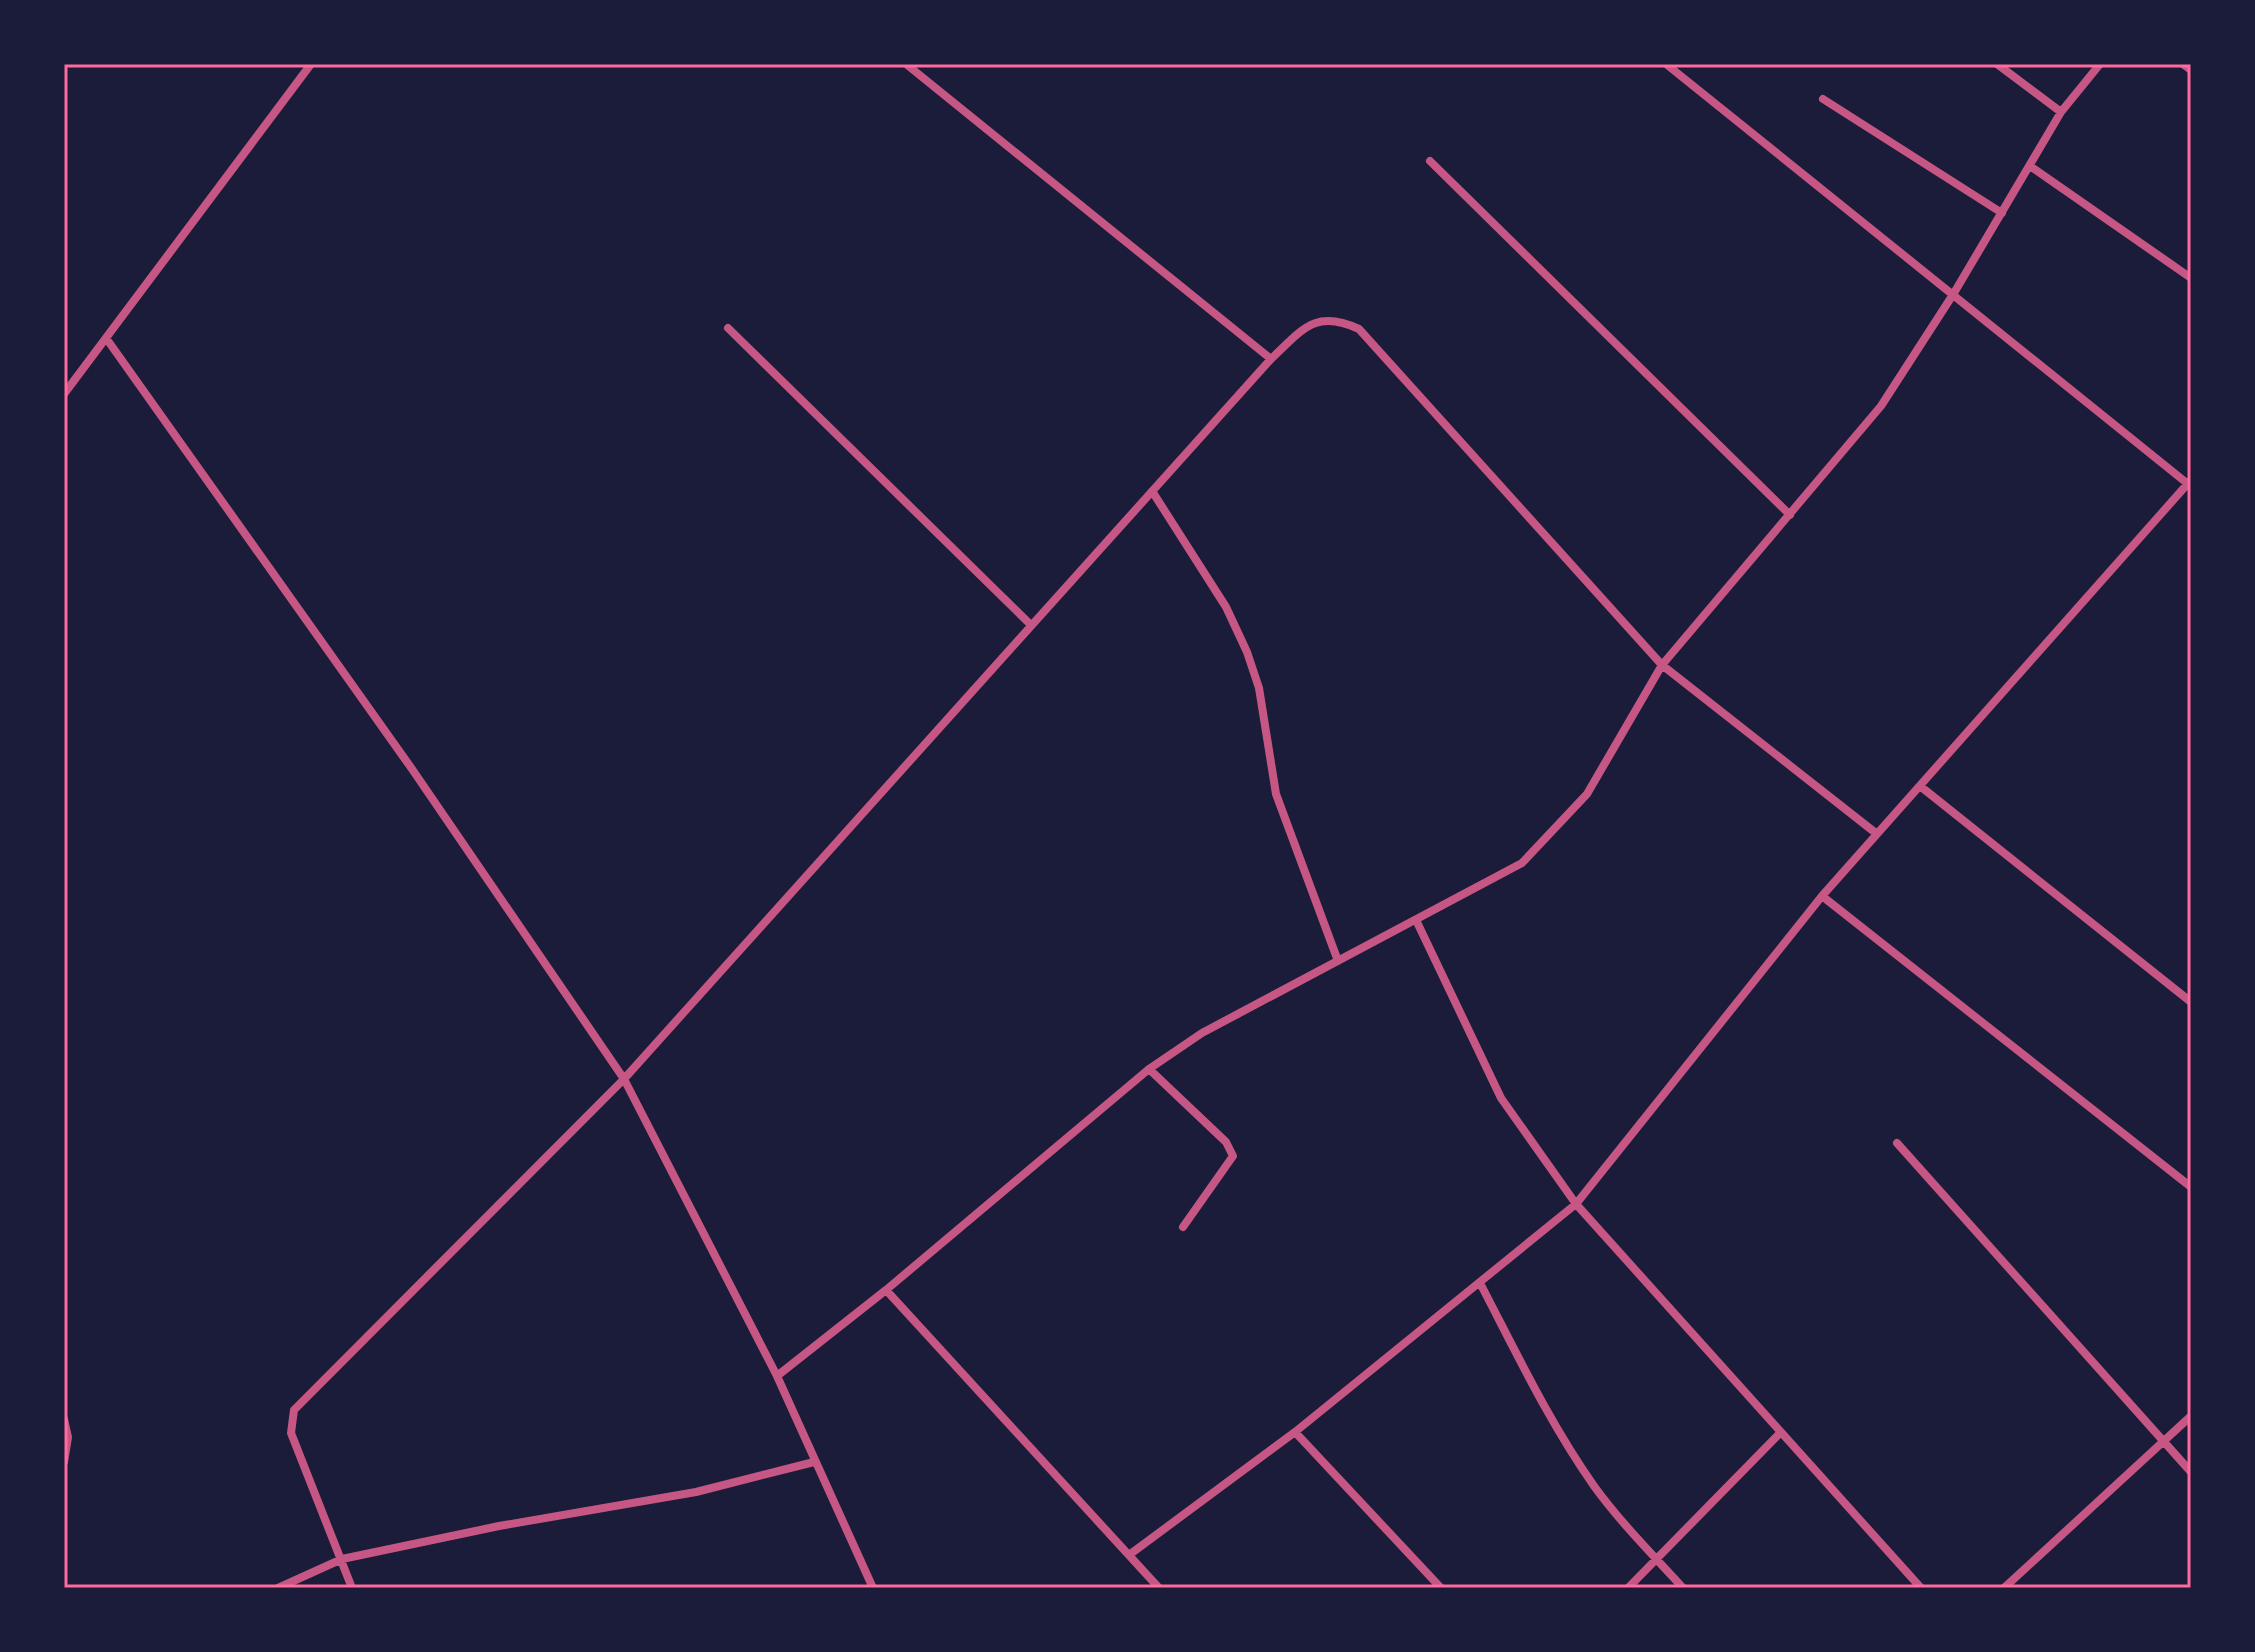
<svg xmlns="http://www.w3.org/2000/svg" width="2255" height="1652" viewBox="0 0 2255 1652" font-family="'Titillium Web',sans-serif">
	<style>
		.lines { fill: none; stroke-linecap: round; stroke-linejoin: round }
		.minor { stroke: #c65784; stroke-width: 8 }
		.neatline { fill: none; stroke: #ff6b9d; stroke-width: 3 }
	</style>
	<rect width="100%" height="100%" fill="#1b1b3a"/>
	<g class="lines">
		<!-- minor -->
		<path class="minor" d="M1666,64L2188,484
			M1997,64L2061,112
			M2183,64L2191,70
			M1823,99L2002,213
			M1430,161L1790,515
			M2030,166L2191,278
			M728,328L1031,625
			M106,338L412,769L624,1079L777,1376L873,1588
			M1271,359C1303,329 1315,309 1359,329L1662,665L1877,834
			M64,394L311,64
			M1152,491L1226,607L1247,652L1259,688L1276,794L1338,961
			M1920,786L2191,1002
			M1822,896L2191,1187
			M1416,920L1501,1098L1576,1204L1921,1588
			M1149,1069L1226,1142L1233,1156L1183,1227
			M1897,1143L2191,1472
			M1480,1283C1516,1352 1549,1422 1594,1486C1620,1522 1653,1555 1683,1588
			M886,1290L1159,1588
			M777,1376L886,1290L1149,1069L1202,1033L1522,863L1587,794L1662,665L1881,406L1954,293L2061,112L2100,64
			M64,1419L68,1437L64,1462
			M1295,1432L1576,1204L1822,896L2191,480
			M1129,1555L1295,1432L1441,1588
			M278,1588L342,1559L499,1526L696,1492L814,1462
			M352,1588L291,1433L294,1410L624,1079L1271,359L906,64
			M1628,1588L1781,1432
			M2004,1588L2191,1416"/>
	</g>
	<!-- border -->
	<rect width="2255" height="1652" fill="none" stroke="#1b1b3a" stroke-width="132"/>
	<rect x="66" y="66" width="2123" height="1520" class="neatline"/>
</svg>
